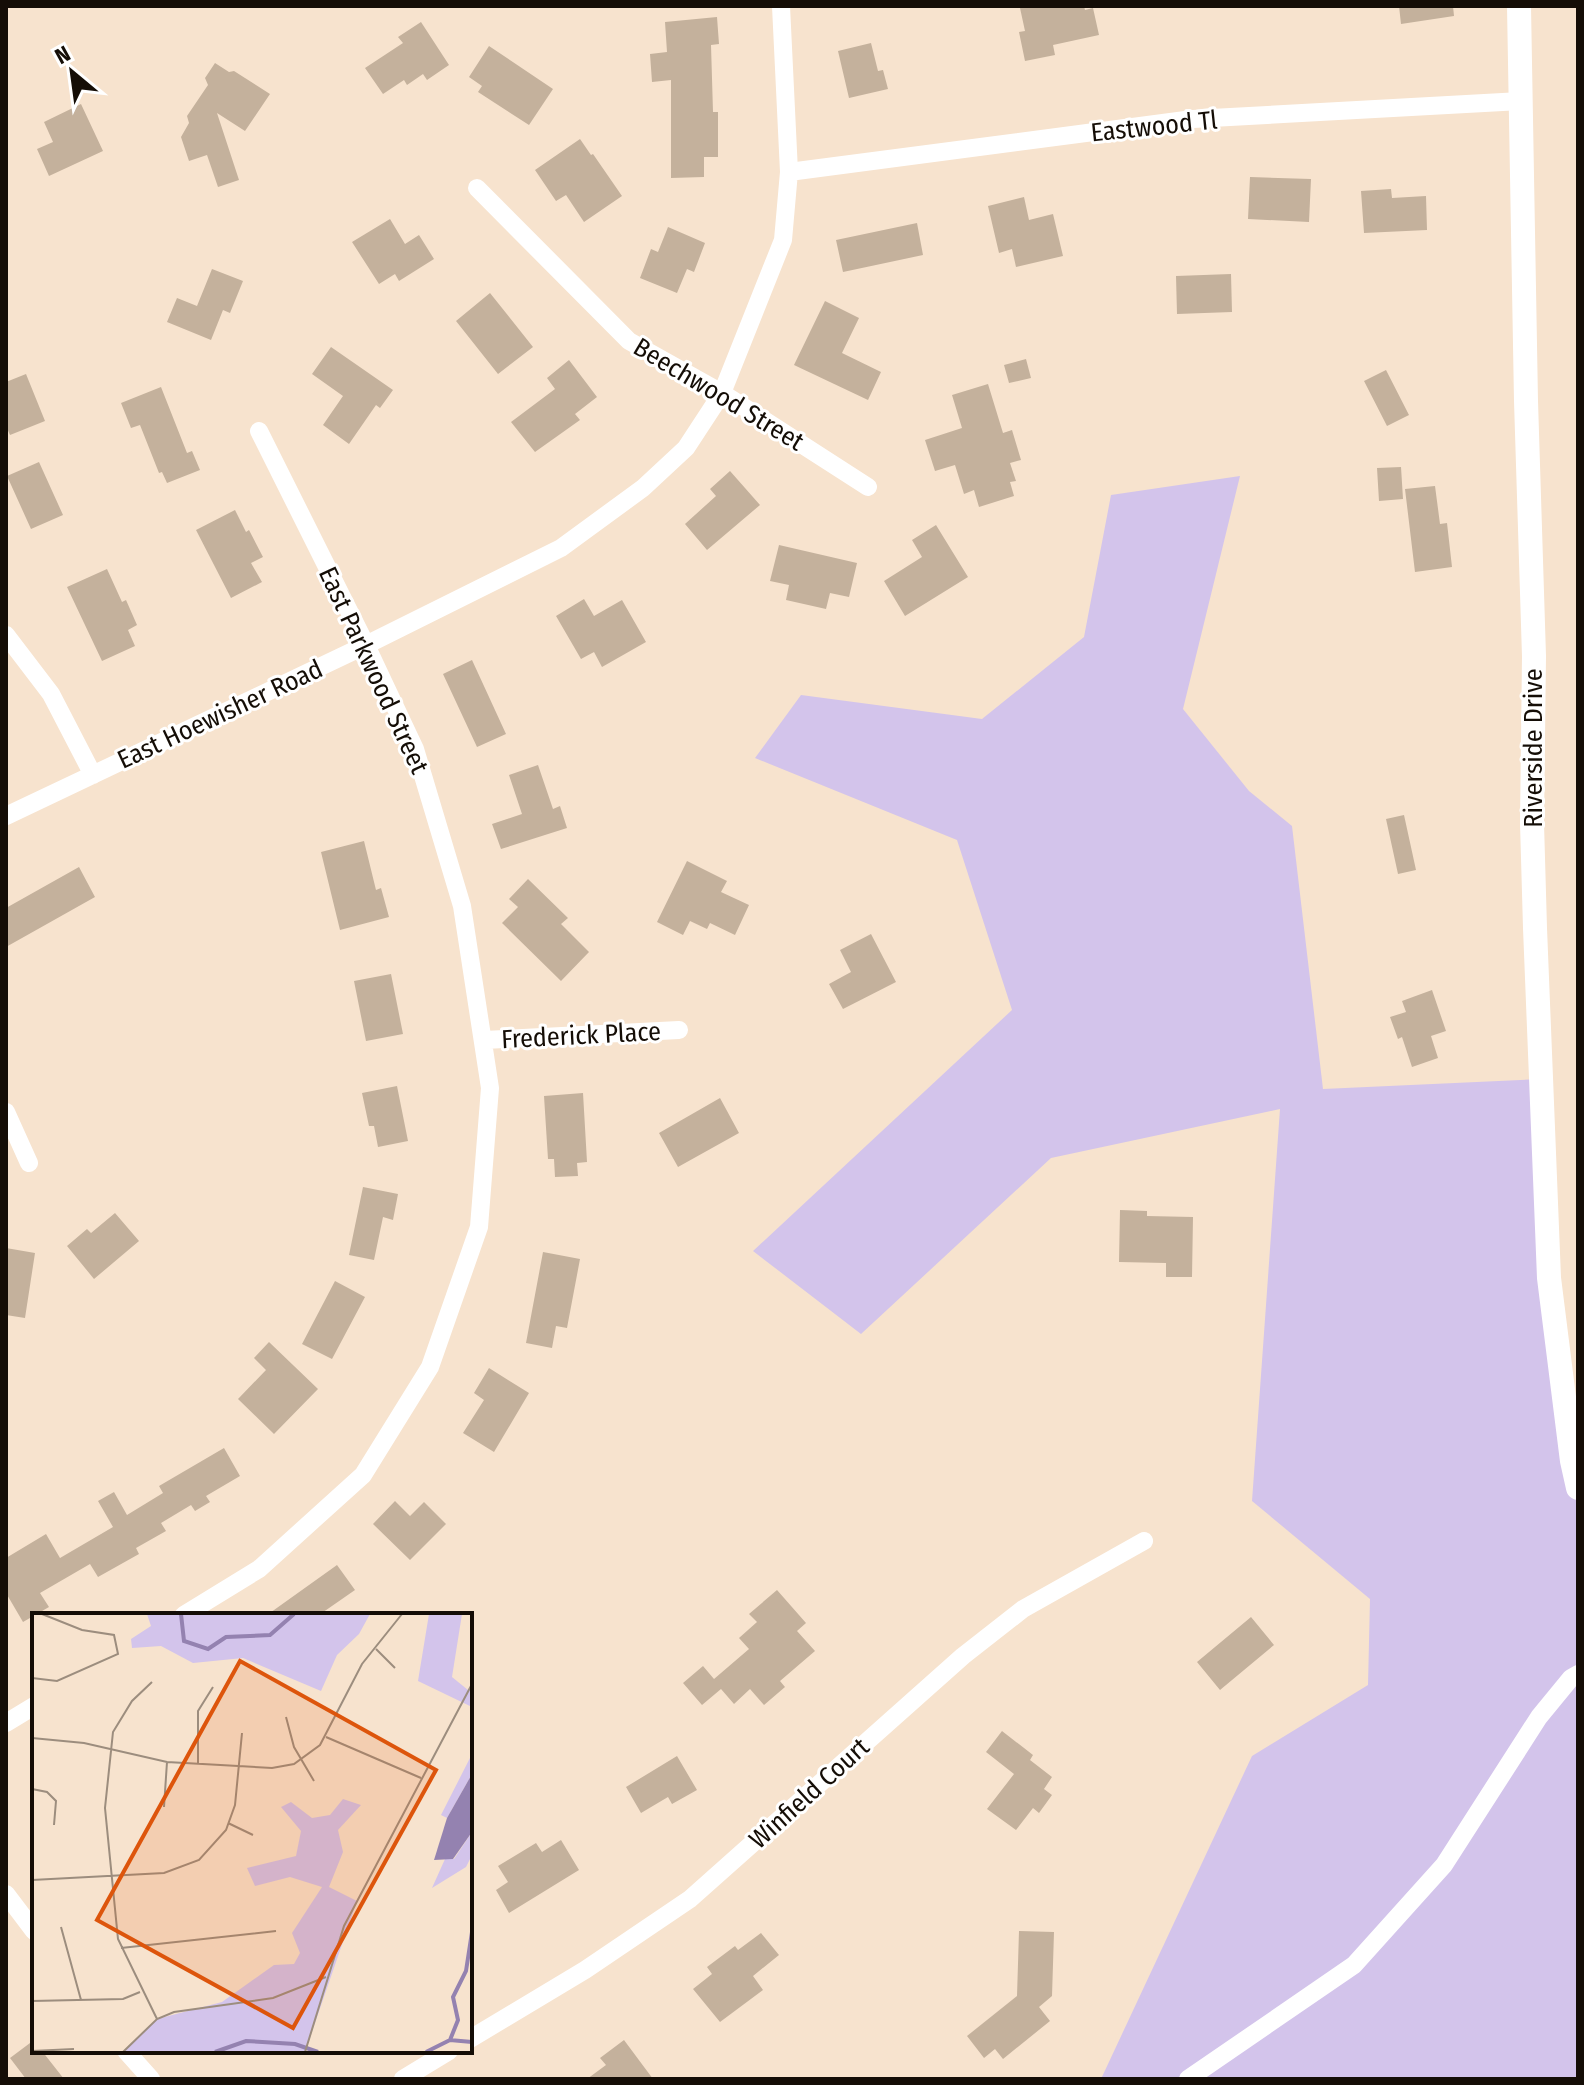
<svg xmlns="http://www.w3.org/2000/svg" width="1584" height="2085" viewBox="0 0 1584 2085" font-family="'Fira Sans Condensed',sans-serif">
	<style>
		.green { fill: #d3c4eb }
		.building { fill: #c4b19c }
		.lines { fill: none; stroke-linecap: round; stroke-linejoin: round }
		.minor { stroke: #fff; stroke-width: 18 }
		.secondary { stroke: #fff; stroke-width: 24 }
		.labels { text-anchor: middle; stroke-width: 6; stroke-linejoin: round; paint-order: stroke }
		.street-label { font-size: 26px; fill: #140d06; stroke: #fff }
		.inset-river { fill: none; stroke: #9482b0; stroke-width: 4 }
		.inset-road { fill: none; stroke: #9c8d7e; stroke-width: 2 }
		.view { fill: #dd550c; fill-opacity: 0.15; stroke: #dd550c; stroke-width: 4 }
		.inset-edge { fill: none; stroke: #140d06; stroke-width: 4 }
	</style>
	<rect width="100%" height="100%" fill="#f7e3ce"/>
	<!-- green -->
	<path class="green" d="M1240,476L1183,709L1249,791L1292,826L1323,1089L1541,1079L1578,1489V2079H1101L1252,1756L1368,1685L1370,1599L1252,1501L1280,1109L1051,1158L861,1334L753,1251L1012,1010L957,840L755,758L801,695L982,719L1084,637L1111,495Z"/>
	<!-- building -->
	<path class="building" d="M1030,6H1084L1085,10L1093,8L1099,35L1053,45L1055,55L1025,61L1019,32L1025,31L1020,8Z
		M1399,6H1453L1454,16L1401,24Z
		M717,17L719,44L711,45L713,112H718V157H704V177L671,178V80L652,82L650,54L667,52L665,22Z
		M421,22L449,65L427,80L423,74L407,85L404,80L383,94L365,68L403,43L398,37Z
		M871,43L878,71L883,70L888,89L849,98L838,51Z
		M489,46L553,89L529,125L478,92L482,86L469,77Z
		M215,63L229,72L234,71L270,94L245,131L217,113L239,180L218,187L207,155L189,161L181,137L189,123L187,116L208,85L205,78Z
		M81,104L103,151L49,176L37,149L53,142L44,122Z
		M580,139L591,155L593,154L622,196L584,222L566,195L556,201L535,170Z
		M1250,177L1311,179L1309,222L1248,219Z
		M1391,189L1392,198L1426,196L1427,230L1364,233L1361,191Z
		M1024,197L1029,220L1053,214L1063,256L1016,267L1012,249L999,253L988,206Z
		M390,219L405,244L419,235L434,259L399,281L395,274L379,284L352,242Z
		M917,223L923,255L843,272L836,240Z
		M668,227L705,243L694,272L687,269L677,293L640,278L651,249L658,252Z
		M212,269L243,281L230,313L223,310L211,340L167,322L177,298L197,306Z
		M1231,274L1232,312L1177,314L1176,276Z
		M490,293L533,347L498,374L456,321Z
		M825,301L859,318L842,353L881,372L868,400L794,365Z
		M331,347L393,390L380,408L376,405L349,444L323,425L343,396L312,374Z
		M1026,359L1031,378L1009,383L1004,365Z
		M569,360L597,397L575,414L580,420L535,452L511,422L555,389L547,378Z
		M1386,370L1409,415L1387,426L1364,381Z
		M26,374L45,421L10,435L6,426V382Z
		M988,384L1003,433L1012,430L1021,460L1010,463L1016,481L1010,482L1014,496L979,507L974,490L964,494L955,465L935,471L925,440L962,428L952,395Z
		M161,387L187,453L192,451L200,470L167,483L162,472L159,473L140,425L131,428L121,403Z
		M39,462L63,515L31,529L7,476Z
		M1401,467L1403,499L1379,501L1377,468Z
		M730,471L760,505L707,550L685,524L716,496L710,489Z
		M1435,486L1440,524L1447,523L1452,567L1415,572L1405,489Z
		M235,510L246,532L249,530L263,557L251,563L262,582L231,598L196,530Z
		M936,525L968,577L905,616L884,581L922,557L912,540Z
		M779,545L857,563L849,597L830,593L826,609L786,600L789,585L770,581Z
		M107,569L122,602L126,600L137,625L128,630L135,646L102,661L67,587Z
		M584,599L594,616L622,600L646,642L602,667L594,652L581,659L556,616Z
		M472,660L506,734L477,747L443,674Z
		M538,765L553,809L560,806L567,828L501,849L492,824L522,814L509,775Z
		M1404,815L1416,870L1398,874L1386,819Z
		M364,841L376,890L381,888L389,917L340,930L321,852Z
		M687,861L727,881L721,892L749,905L735,935L710,923L707,929L690,921L683,935L657,922Z
		M79,867L95,897L6,947V908Z
		M528,879L568,918L561,924L589,952L561,981L502,923L518,907L509,899Z
		M871,934L896,982L843,1009L829,984L851,972L840,950Z
		M391,974L403,1034L366,1041L354,981Z
		M1432,990L1446,1031L1431,1036L1438,1058L1412,1067L1402,1037L1398,1039L1390,1017L1406,1012L1402,1001Z
		M397,1086L408,1141L378,1147L374,1126H369L362,1093Z
		M583,1093L587,1162L577,1163L578,1176L555,1177L554,1159H548L544,1096Z
		M720,1098L739,1133L678,1167L659,1133Z
		M363,1187L398,1194L393,1220L383,1217L374,1260L349,1255Z
		M1120,1210L1147,1211V1216L1193,1217L1192,1277H1166V1263L1119,1262Z
		M115,1213L139,1241L94,1279L67,1246L87,1229L91,1233Z
		M6,1248L35,1253L25,1318L6,1315Z
		M543,1252L580,1259L567,1328L556,1326L552,1348L526,1343Z
		M335,1281L365,1297L332,1359L302,1344Z
		M269,1342L318,1389L274,1434L238,1399L266,1370L254,1358Z
		M489,1368L529,1393L494,1452L463,1433L484,1400L474,1393Z
		M224,1448L240,1476L206,1496L210,1502L195,1511L191,1505L161,1523L166,1531L136,1548L139,1554L98,1577L90,1564L40,1593L49,1607L23,1622L6,1593V1558L46,1534L60,1558L113,1527L98,1501L114,1492L127,1515L163,1493L159,1486Z
		M395,1501L410,1516L424,1502L446,1524L410,1560L373,1524Z
		M337,1565L355,1590L319,1615H267Z
		M777,1590L806,1623L797,1631L815,1651L780,1681L785,1687L764,1705L750,1689L734,1704L721,1689L702,1705L683,1683L703,1666L714,1679L749,1649L739,1638L757,1622L749,1614Z
		M1251,1617L1274,1645L1220,1690L1197,1662Z
		M1002,1731L1033,1755L1030,1760L1052,1777L1044,1789L1052,1795L1039,1813L1033,1808L1016,1830L987,1809L1014,1774L986,1752Z
		M677,1756L697,1790L672,1804L668,1797L641,1813L626,1787Z
		M561,1840L579,1870L509,1913L496,1890L508,1882L498,1866L536,1843L542,1852Z
		M1019,1931L1054,1932L1052,1996L1039,2007L1050,2021L1003,2059L995,2049L984,2058L967,2036L1017,1996Z
		M761,1933L779,1955L753,1976L763,1990L720,2022L693,1989L712,1974L707,1967L735,1946L738,1950Z
		M34,2040V2051H42L64,2079H26L10,2058Z
		M624,2040L653,2079H587L606,2065L600,2058Z"/>
	<g class="lines">
		<!-- minor -->
		<path class="minor" d="M789,172L1193,119L1521,101
			M477,188L629,341L722,393L868,487
			M6,635L51,694L93,775
			M6,816L366,645L561,548L643,488L686,448L722,393L783,240L789,172L781,6
			M484,1040L679,1030
			M6,1112L29,1163
			M184,1615L259,1569L363,1475L430,1367L479,1227L490,1088L462,906L415,749L366,645L259,431
			M6,1723L34,1706
			M6,1894L34,1931
			M470,2039L585,1970L690,1899L963,1656L1023,1609L1144,1541
			M126,2051L151,2079
			M403,2079L449,2051
			M1188,2079L1354,1965L1444,1865L1539,1717L1571,1678L1578,1674"/>
		<!-- secondary -->
		<path class="secondary" d="M1519,6L1526,401L1534,656L1532,823L1535,928L1549,1278L1572,1461L1578,1488"/>
	</g>
	<g class="labels">
		<!-- street labels -->
		<g class="street-label">
			<text transform="translate(1154 126) rotate(-6)" y="9">Eastwood Tl</text>
			<text transform="translate(719 394) rotate(31)" y="9">Beechwood Street</text>
			<text transform="translate(374 670) rotate(65)" y="9">East Parkwood Street</text>
			<text transform="translate(220 714) rotate(-25)" y="9">East Hoewisher Road</text>
			<text transform="translate(1533 748) rotate(-90)" y="9">Riverside Drive</text>
			<text transform="translate(581 1035) rotate(-3)" y="9">Frederick Place</text>
			<text transform="translate(809 1793) rotate(-42)" y="9">Winfield Court</text>
		</g>
	</g>
	<!-- overview -->
	<g transform="translate(32 1613)">
		<rect width="440" height="440" fill="#f7e3ce"/>
		<path d="M115,1H338L327,21L305,42L289,78L211,45L161,50L129,33L100,35L99,26L119,13ZM397,1H430L420,64L436,77L440,71V94L386,68ZM440,141V161L415,205L409,202ZM311,186L329,192L306,217L311,239L297,274L325,288L273,439H91L125,406L190,389L242,352L262,351L268,340L260,320L290,274L258,264L223,273L215,255L264,243L269,218L249,194L259,189L280,205L298,202ZM440,219V242L434,254L400,275L413,246H422Z" fill="#d3c4eb"/>
		<path d="M440,161V219L421,246L402,247L415,205Z" fill="#9482b0"/>
		<path class="inset-river" d="M149,1L152,28L176,36L194,24L238,22L262,1M418,427L426,407L421,384L434,358L440,319M183,439L214,428L263,431L286,439M394,439L418,427L440,429"/>
		<path class="inset-road" d="M344,36L363,55M0,65L25,68L86,41L82,22L50,17L10,1M120,69L100,88L81,119L73,195L86,326L125,406M254,104L262,134L282,168M294,124L389,165M0,125L52,130L135,149L240,155L262,151L288,132L330,51L370,1M166,151V98L181,74M0,176L15,179L24,188L22,212M132,194L135,149M196,210L221,222M0,267L132,260L167,247L194,217L203,192L210,120M29,314L49,387M89,335L244,318M0,388L91,386L108,379M0,438L42,436M91,439L125,406L142,399L241,385L294,364M273,439L312,313L440,71"/>
		<path class="view" d="M208,48L404,157L261,415L65,307Z"/>
		<rect width="440" height="440" class="inset-edge"/>
	</g>
	<!-- border -->
	<rect width="1584" height="2085" fill="none" stroke="#140d06" stroke-width="16"/>
	<!-- north arrow -->
	<g transform="translate(72 72) rotate(331)" stroke="#ffffff" stroke-width="6" paint-order="stroke">
	<path d="M0-6L14 30L0 20L-14 30Z" fill="#140d06"/>
	<text y="-12" font-size="22" font-weight="bold" text-anchor="middle" fill="#140d06">N</text>
	</g>
</svg>
